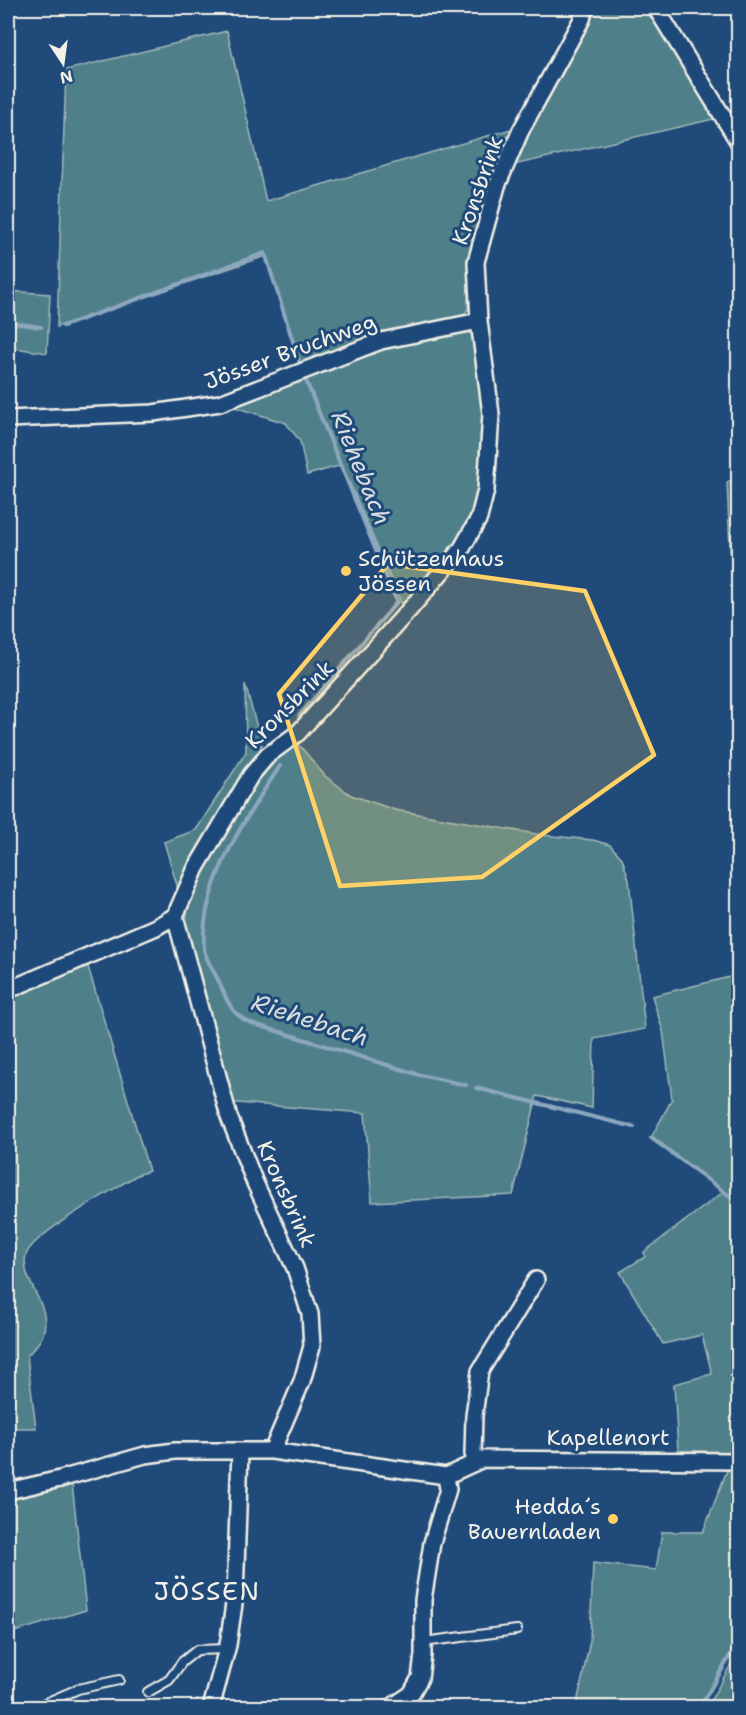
<svg xmlns="http://www.w3.org/2000/svg" width="746" height="1715" viewBox="0 0 746 1715" font-family="'Shantell Sans',sans-serif">
	<style>
		.green { fill: #50808a; stroke: #a2b8b9; stroke-width: 1.5 }
		.lines { fill: none; stroke-linecap: round; stroke-linejoin: round }
		.stream { stroke: #8ca7bf; stroke-width: 4 }
		.lane-casing { stroke: #f4f1e8; stroke-width: 12 }
		.street-casing { stroke: #f4f1e8; stroke-width: 20 }
		.lane { stroke: #1f4a7a; stroke-width: 8 }
		.street { stroke: #1f4a7a; stroke-width: 15 }
		.marked { fill: #ffd166; fill-opacity: 0.2; stroke: #ffd166; stroke-width: 4.5; stroke-linejoin: round }
		.poi-dot { fill: #ffd166; stroke: #1f4a7a; stroke-width: 2 }
		.labels { text-anchor: middle; stroke-width: 6; stroke-linejoin: round; paint-order: stroke }
		.street-label { font-size: 22px; fill: #f4f1e8; stroke: #1f4a7a }
		.poi-label { font-size: 22px; fill: #f4f1e8; stroke: #1f4a7a; text-anchor: start }
		.water-label { font-size: 24px; font-style: italic; fill: #dadede; stroke: #1f4a7a }
		.quarter-label { font-size: 26px; letter-spacing: 1.5px; fill: #f4f1e8; stroke: #1f4a7a }
	</style>
	<rect width="100%" height="100%" fill="#1f4a7a"/>
	<filter id="ink" filterUnits="userSpaceOnUse"><feTurbulence type="fractalNoise" baseFrequency=".0167" numOctaves="2"/><feDisplacementMap in="SourceGraphic" scale="12" xChannelSelector="R" yChannelSelector="G"/><feConvolveMatrix kernelMatrix="1 2 1 2 8 2 1 2 1" color-interpolation-filters="sRGB"/></filter>
	<g filter="url(#ink)">
		<!-- green -->
		<path class="green" d="M591,8H654L718,118L514,165Z
			M227,31L266,201L518,127L487,181L469,264L468,309L463,317L301,368L266,256L57,327L66,70Z
			M8,291L50,294L47,353L8,347Z
			M457,330L469,332L476,340L486,424L479,505L459,540L402,605L342,465L307,475L300,441L286,423L228,405L382,343Z
			M738,478V722L727,482Z
			M245,684L262,745L178,889L164,842L196,830L246,752Z
			M294,744L301,747L325,776L351,795L395,810L542,835L593,840L610,845L622,858L629,880L645,1029L594,1039L592,1108L537,1096L513,1195L372,1202L365,1113L225,1102L184,935L190,894L204,864L248,793L282,753Z
			M86,960L149,1171L137,1175C115,1189 32,1234 26,1255C19,1281 53,1304 43,1334C41,1342 32,1350 27,1356L36,1428H11L8,1415V1143L11,1141L8,1133V994Z
			M738,975V1452L678,1451L674,1384L712,1374L702,1335L663,1344L620,1272L645,1257L644,1252L723,1192L652,1136L672,1099L663,1031L652,996Z
			M738,1467V1639L699,1707L576,1708L590,1641L593,1563L656,1570L662,1532H703L728,1468Z
			M72,1483L86,1610L8,1634V1498Z
			M738,1652V1707H707Z"/>
		<g class="lines">
			<!-- stream -->
			<path class="stream" d="M8,322L41,327
				M63,326L265,253L300,364
				M299,716L397,602L304,376
				M280,766C246,818 200,883 204,949C205,959 215,972 219,982C227,1000 231,1015 251,1023L420,1075L466,1085
				M476,1088L634,1127
				M651,1138L738,1202
				M699,1708L738,1643"/>
			<!-- lane casing -->
			<g class="lane-casing">
				<path id="lane" d="M423,1642L517,1630
					M148,1692L169,1680L182,1662L197,1650L227,1649
					M34,1708L78,1689L119,1680"/>
			</g>
			<!-- street casing -->
			<g class="street-casing">
				<path id="street" d="M656,8L738,141
					M8,419L153,413L220,403L381,341L479,321
					M8,990L156,927L175,916
					M272,1451L302,1381L312,1346L310,1314L295,1268L255,1183L229,1117L175,916L196,868L251,775L268,755L298,733L410,609L462,548L479,518L486,490L491,414L479,321L476,262L497,186L521,130L582,19L585,8
					M477,1461L473,1454L474,1416L480,1371L536,1280
					M446,1476L483,1459L738,1461
					M8,1491L60,1479L145,1455L175,1451H272L446,1476
					M211,1708L228,1645L235,1597L240,1451
					M390,1708L411,1694L420,1678L423,1655V1600L432,1543L448,1489L446,1476"/>
			</g>
			<!-- lane -->
			<use href="#lane" class="lane"/>
			<!-- street -->
			<use href="#street" class="street"/>
		</g>
	</g>
	<!-- marked area -->
	<path class="marked" d="M388,564L585,591L654,755L482,877L340,886L279,694Z"/>
	<!-- markers -->
	<g class="poi-dot">
		<circle cx="346" cy="571" r="6"/>
		<circle cx="613" cy="1519" r="6"/>
	</g>
	<g class="labels">
		<!-- street labels -->
		<g class="street-label">
			<text transform="translate(477 190) rotate(-71)" y="8">Kronsbrink</text>
			<text transform="translate(290 351) rotate(-20)" y="8">Jösser Bruchweg</text>
			<text transform="translate(289 704) rotate(-45)" y="8">Kronsbrink</text>
			<text transform="translate(287 1194) rotate(66)" y="8">Kronsbrink</text>
			<text x="608" y="1445">Kapellenort</text>
		</g>
		<!-- poi labels -->
		<g class="poi-label">
			<text x="358" y="566">Schützenhaus<tspan x="358" dy="25">Jössen</tspan></text>
			<text x="601" y="1514" text-anchor="end">Hedda´s<tspan x="601" dy="25">Bauernladen</tspan></text>
		</g>
		<!-- water labels -->
		<g class="water-label">
			<text transform="translate(361 468) rotate(68)" y="8">Riehebach</text>
			<text transform="translate(310 1020) rotate(18)" y="8">Riehebach</text>
		</g>
		<!-- quarter labels -->
		<g class="quarter-label">
			<text x="207" y="1600">JÖSSEN</text>
		</g>
	</g>
	<!-- margin -->
	<rect width="746" height="1715" fill="none" stroke="#1f4a7a" stroke-width="30"/>
	<rect x="15" y="15" width="716" height="1685" fill="none" stroke="#f4f1e8" stroke-width="2" filter="url(#ink)"/>
	<!-- north arrow -->
	<g transform="translate(63 63) rotate(167)" stroke="#1f4a7a" stroke-width="4.5" paint-order="stroke">
	<path d="M0-4.5L10 22L0 15L-10 22Z" fill="#f4f1e8"/>
	<text y="-9" font-size="16" font-weight="bold" text-anchor="middle" fill="#f4f1e8">N</text>
	</g>
</svg>
